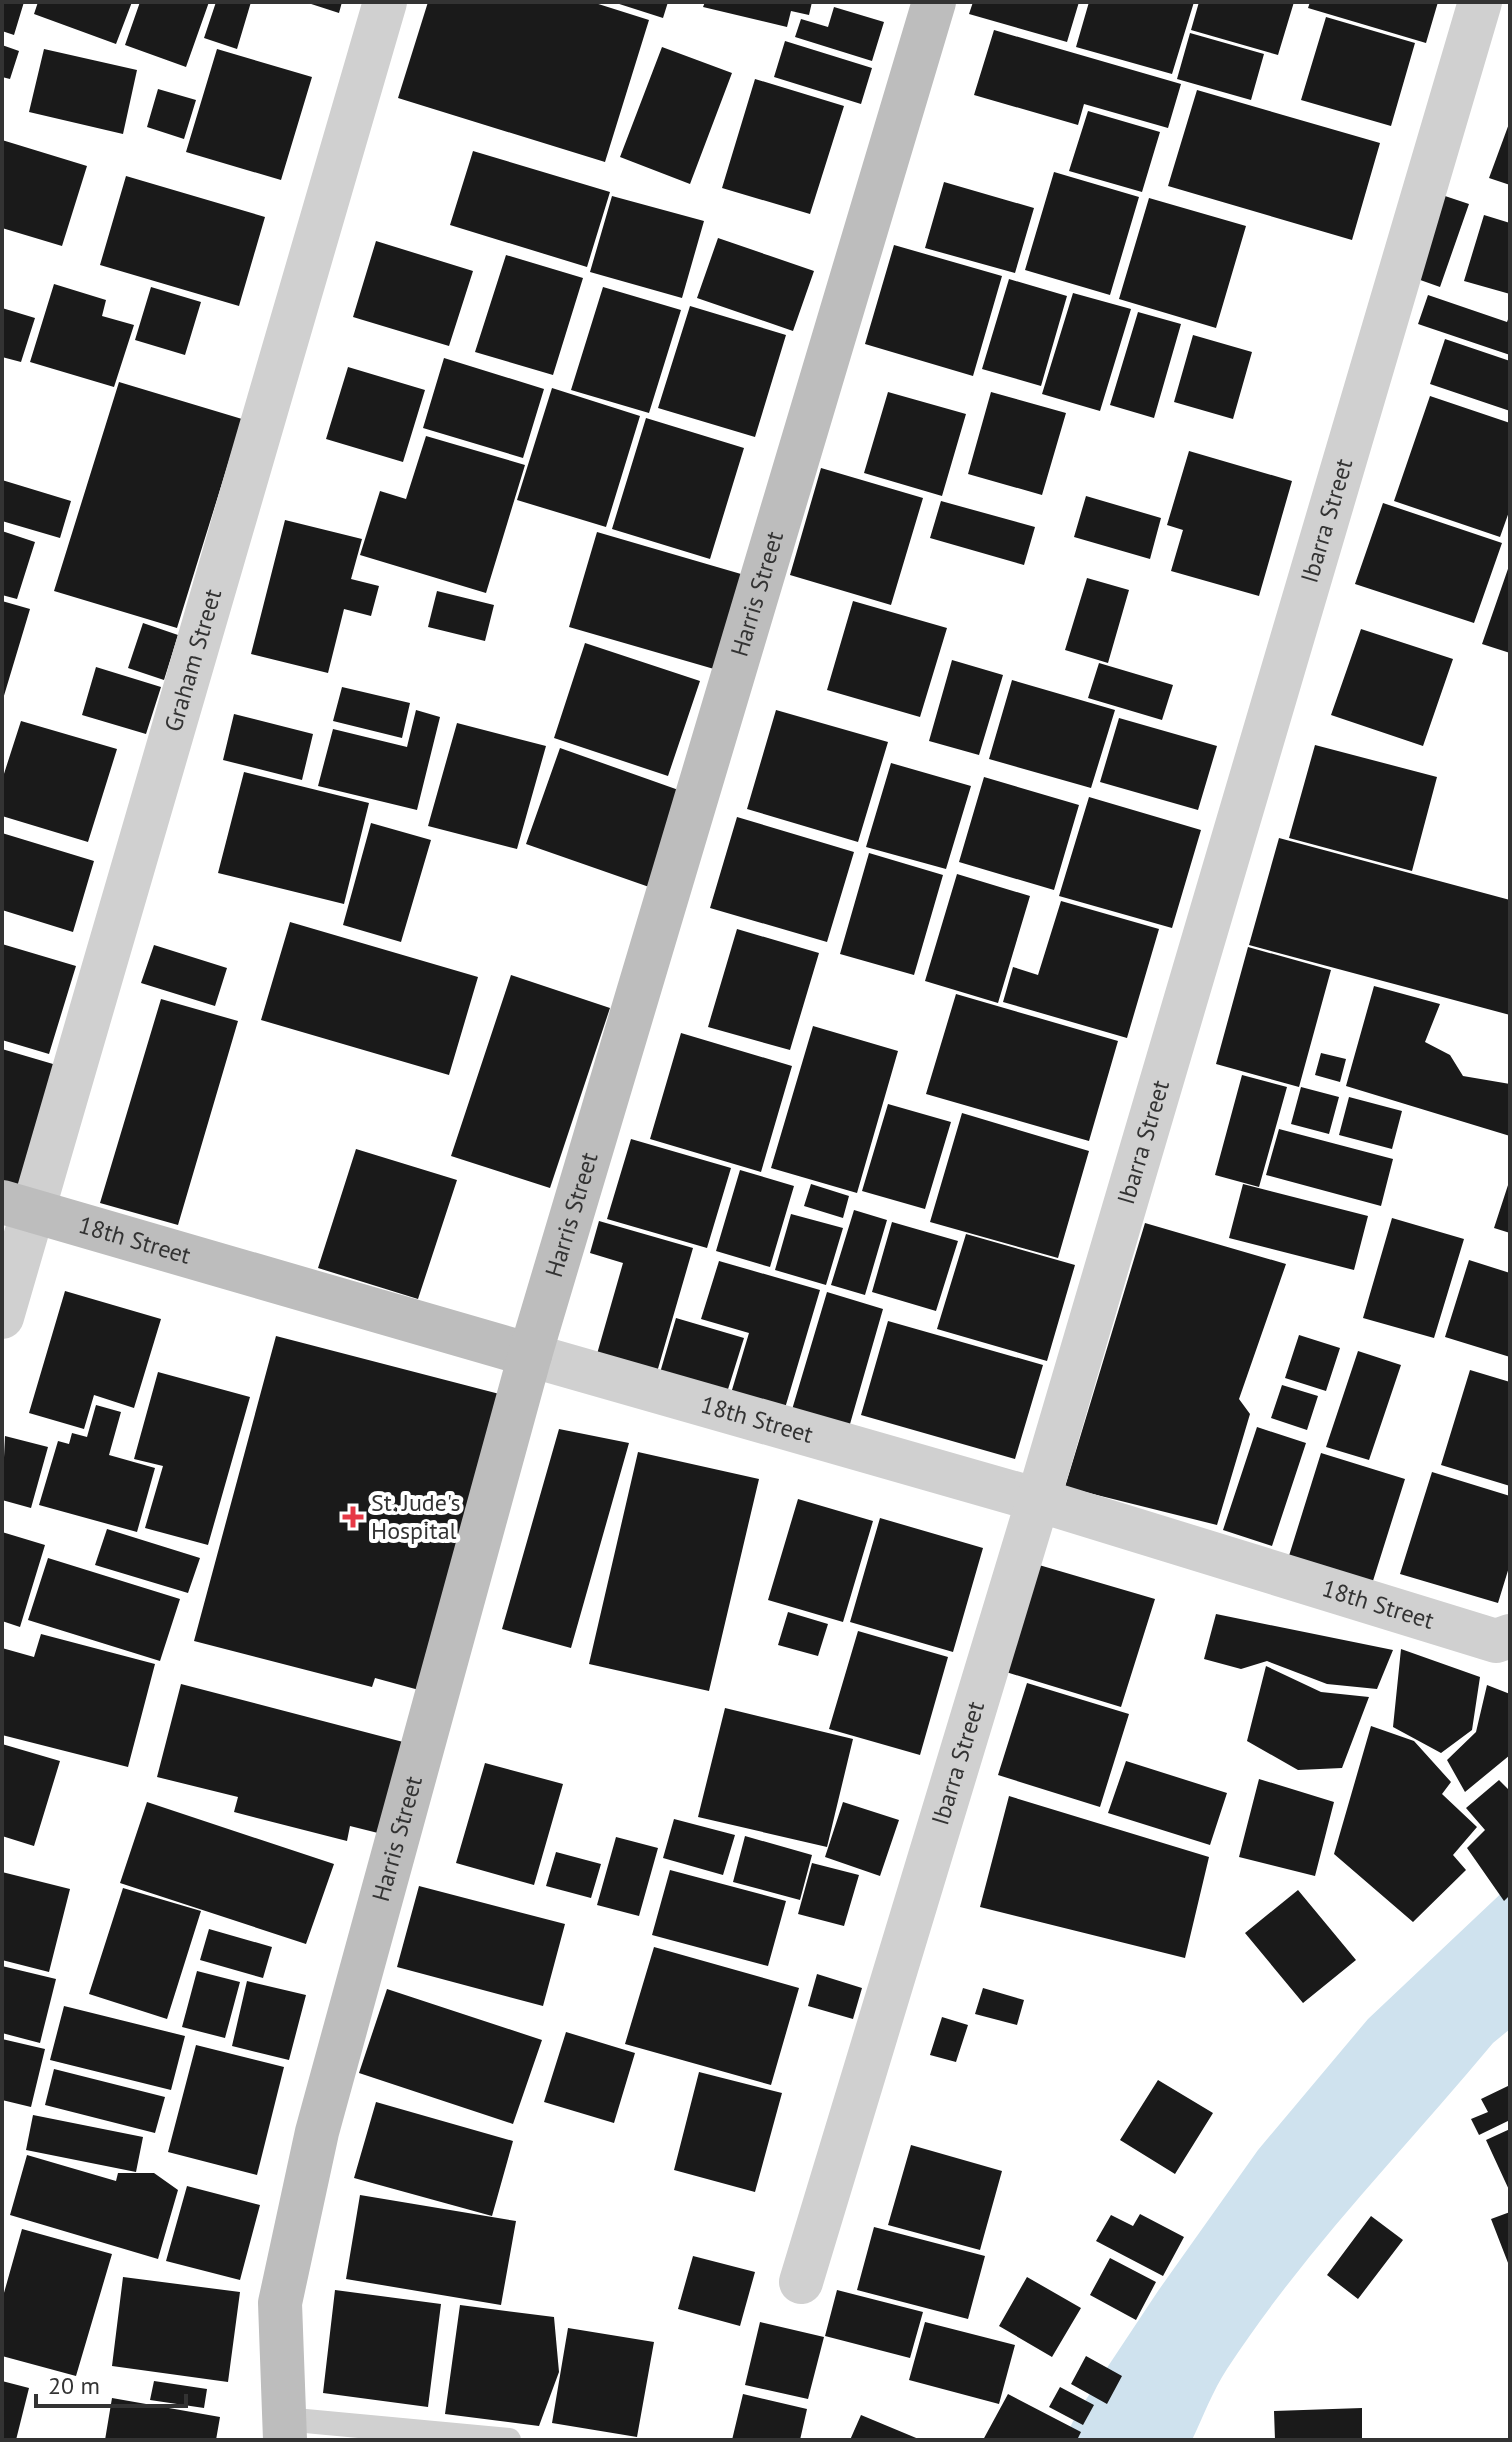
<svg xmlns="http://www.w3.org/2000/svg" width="1512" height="2442" viewBox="0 0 1512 2442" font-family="'PT Sans',sans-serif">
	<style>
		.water { fill: #cfe2ee }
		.building { fill: #1a1a1a }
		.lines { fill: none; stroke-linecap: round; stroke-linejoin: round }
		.lane { stroke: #d0d0d0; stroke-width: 24 }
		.street { stroke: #d0d0d0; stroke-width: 44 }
		.secondary { stroke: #bdbdbd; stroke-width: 44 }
		.poi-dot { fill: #e63946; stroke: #fff; stroke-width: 3 }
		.labels { text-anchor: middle; stroke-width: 8; stroke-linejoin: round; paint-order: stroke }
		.street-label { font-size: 24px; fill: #333; stroke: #fff }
		.poi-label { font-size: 24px; fill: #333; stroke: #fff; text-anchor: start }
	</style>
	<rect width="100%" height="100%" fill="#fff"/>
	<!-- water -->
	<path class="water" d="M1510,1885V2029L1493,2043C1403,2151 1304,2251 1227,2369C1213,2390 1203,2417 1192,2440H1064L1077,2413L1158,2291L1258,2150L1368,2019Z"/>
	<!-- building -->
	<path class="building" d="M2,2H24L14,35L2,31Z
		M38,2H132L116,44L34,14Z
		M140,2H209L186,67L125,45Z
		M216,2H251L237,49L204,38Z
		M305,2H342L339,13Z
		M428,2H592L649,20L605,162L398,98Z
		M613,2H668L663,18Z
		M705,2H812L809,15L791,11L787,27L703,7Z
		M973,2H1079L1067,42L969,14Z
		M1089,2H1194L1172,74L1076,47Z
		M1199,2H1294L1278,55L1191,30Z
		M1310,2H1438L1426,43L1308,8Z
		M834,7L884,22L872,61L795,37L801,19L828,27Z
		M1326,17L1415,43L1391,126L1301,100Z
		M994,30L1181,84L1168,128L1084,104L1078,125L974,95Z
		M1190,33L1264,54L1251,100L1177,79Z
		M785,41L872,68L861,104L774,77Z
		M2,45L19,51L10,79L2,77Z
		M662,47L732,73L690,184L620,157Z
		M44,49L137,70L123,134L29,112Z
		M217,49L312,77L281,180L186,152Z
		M755,79L844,106L810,214L722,188Z
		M158,89L196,100L184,139L147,127Z
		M1197,90L1380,143L1352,240L1168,186Z
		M1088,111L1160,132L1142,192L1069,171Z
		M1510,121V185L1489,178Z
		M2,140L87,166L62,246L2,228Z
		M473,151L610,192L587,267L450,225Z
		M1054,172L1139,197L1110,295L1025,270Z
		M126,176L265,217L239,306L100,265Z
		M944,182L1034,208L1015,273L925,248Z
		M1439,194L1469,204L1440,287L1409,276Z
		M612,196L704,221L682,298L590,272Z
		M1149,198L1246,226L1216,328L1119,299Z
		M1484,215L1510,223V294L1464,281Z
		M718,238L814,271L793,331L697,298Z
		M376,241L473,271L449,346L353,317Z
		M894,245L1002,276L973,376L865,344Z
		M506,255L583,278L553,375L475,352Z
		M1009,279L1067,296L1041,386L982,369Z
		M54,284L106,300L102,316L134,325L114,387L30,362Z
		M151,287L201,302L185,355L135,340Z
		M603,287L681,310L649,413L571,390Z
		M1073,293L1131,309L1100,411L1042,394Z
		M1428,295L1507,322L1510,314V355L1418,324Z
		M690,306L786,335L755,437L658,408Z
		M2,308L35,318L21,362L2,357Z
		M1138,312L1181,324L1154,418L1110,405Z
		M1193,335L1252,352L1233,419L1174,402Z
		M1445,339L1510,361V411L1430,384Z
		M444,358L544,389L523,458L423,428Z
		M348,367L425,390L403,462L326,439Z
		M119,382L242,419L177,628L54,591Z
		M552,388L640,416L606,527L517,500Z
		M888,392L966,414L942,496L864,473Z
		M991,392L1066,413L1042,495L968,474Z
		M1430,396L1510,423V509L1500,537L1394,501Z
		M646,418L744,448L710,559L612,529Z
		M426,436L525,465L486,593L360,555L380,491L406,499Z
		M1189,451L1292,481L1259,596L1171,571L1183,530L1167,525Z
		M821,468L923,498L891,605L790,575Z
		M2,480L71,501L60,538L2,521Z
		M1086,496L1161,518L1150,559L1074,537Z
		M941,501L1035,527L1024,565L930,538Z
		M1383,503L1502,543L1474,623L1355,584Z
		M285,520L362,539L351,579L379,586L371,616L344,609L328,673L251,654Z
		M2,531L35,542L17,599L2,595Z
		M597,532L741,574L714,669L569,627Z
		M1510,563V653L1482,644Z
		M1087,578L1129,590L1108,663L1065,650Z
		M437,591L494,605L485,641L428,627Z
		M2,601L30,609L3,699H2Z
		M853,601L947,628L920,717L827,690Z
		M143,623L178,635L164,680L128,668Z
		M1361,629L1453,659L1423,746L1331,715Z
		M585,643L700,681L668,776L554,738Z
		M952,660L1003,675L979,755L929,741Z
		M1099,663L1173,685L1162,720L1088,698Z
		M96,667L161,687L146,734L82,715Z
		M1012,680L1115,710L1091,788L989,759Z
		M342,687L410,703L402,738L333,721Z
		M416,710L440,717L417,810L318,786L333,729L407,747Z
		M776,710L888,742L858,842L747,809Z
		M234,714L313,734L302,780L223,760Z
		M1119,718L1217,746L1198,810L1100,782Z
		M21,721L117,749L88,842L2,816V780Z
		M457,723L546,746L517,849L428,826Z
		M1315,745L1437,777L1412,871L1289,838Z
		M560,748L687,793L652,888L526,844Z
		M891,763L971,786L946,869L866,847Z
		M244,772L369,803L344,904L218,873Z
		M984,777L1079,805L1054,890L959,862Z
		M1089,797L1201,830L1172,928L1059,896Z
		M737,817L854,852L827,942L710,908Z
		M371,823L431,840L401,942L343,925Z
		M2,833L94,861L73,932L2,910Z
		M1279,838L1510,900V1015L1249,945Z
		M869,853L943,875L914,975L840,954Z
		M957,874L1030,896L998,1003L925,981Z
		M1061,901L1159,929L1127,1038L1003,1002L1013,967L1038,975Z
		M290,922L478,977L449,1075L261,1020Z
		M737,929L819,953L790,1050L708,1027Z
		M2,944L76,966L49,1054L2,1040Z
		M154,945L227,968L215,1006L141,983Z
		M1248,947L1331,970L1299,1087L1216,1064Z
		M511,975L610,1008L550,1188L451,1156Z
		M1374,986L1440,1004L1425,1042L1450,1055L1463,1076L1510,1084V1136L1346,1086Z
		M956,994L1118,1041L1089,1141L926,1094Z
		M161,999L238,1021L178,1225L100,1203Z
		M813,1026L898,1051L857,1193L771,1168Z
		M681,1033L792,1066L761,1172L650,1139Z
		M2,1049L70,1069L30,1202L2,1194Z
		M1321,1053L1346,1059L1340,1082L1315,1075Z
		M1242,1075L1287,1087L1259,1187L1215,1175Z
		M1301,1087L1339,1097L1329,1134L1291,1124Z
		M1349,1097L1402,1111L1392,1149L1339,1135Z
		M888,1104L951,1122L925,1209L862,1191Z
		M962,1113L1089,1151L1058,1258L930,1222Z
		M1279,1129L1393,1159L1381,1206L1266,1175Z
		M631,1139L731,1168L707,1248L607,1219Z
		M356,1149L457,1180L418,1299L318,1268Z
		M740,1170L794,1186L770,1267L716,1251Z
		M1509,1182H1510V1233L1494,1228Z
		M811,1184L849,1196L843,1218L804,1206Z
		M1243,1184L1368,1216L1354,1270L1229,1238Z
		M854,1210L887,1220L865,1295L831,1285Z
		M791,1214L843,1228L826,1285L775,1270Z
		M1392,1218L1464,1239L1434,1338L1363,1318Z
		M599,1221L693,1248L655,1379L595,1361L623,1263L590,1253Z
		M892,1222L958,1241L936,1311L872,1292Z
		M1145,1223L1286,1264L1239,1399L1250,1414L1217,1525L1065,1487Z
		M966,1234L1075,1265L1047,1361L937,1329Z
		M1469,1260L1510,1273V1357L1445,1337Z
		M719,1261L820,1290L780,1425L726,1410L749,1333L701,1319Z
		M65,1291L161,1319L134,1408L94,1395L84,1429L29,1413Z
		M827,1292L883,1309L848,1431L791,1413Z
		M676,1318L744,1338L724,1402L657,1383Z
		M888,1321L1043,1365L1015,1459L861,1415Z
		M1299,1335L1340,1348L1326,1391L1285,1378Z
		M276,1336L511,1397L430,1693L375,1678L372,1687L194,1641Z
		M1358,1351L1401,1365L1369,1460L1326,1447Z
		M1470,1370L1510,1382V1486L1441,1465Z
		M158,1372L250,1397L208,1545L145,1528L163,1466L134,1459Z
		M1282,1385L1318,1396L1307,1430L1271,1418Z
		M96,1405L121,1412L109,1455L155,1468L137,1532L39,1505L58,1441L69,1444L72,1433L87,1437Z
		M1257,1427L1306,1443L1272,1546L1223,1530Z
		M559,1429L629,1443L571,1648L502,1629Z
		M5,1436L48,1447L31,1508L2,1500Z
		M638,1452L759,1479L709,1691L589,1664Z
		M1321,1453L1405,1479L1372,1584L1288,1559Z
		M1432,1472L1510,1496V1564L1498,1603L1400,1574Z
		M798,1499L873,1521L843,1622L768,1600Z
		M880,1518L983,1548L953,1652L850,1622Z
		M107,1529L200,1558L188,1593L95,1565Z
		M2,1532L45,1545L20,1627L2,1621Z
		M48,1558L180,1599L160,1661L28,1620Z
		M1039,1565L1155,1599L1121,1707L1006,1672Z
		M788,1612L828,1624L818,1656L778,1645Z
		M1216,1614L1393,1650L1377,1689L1327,1684L1267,1661L1241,1669L1204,1659Z
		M858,1631L948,1657L920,1755L829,1729Z
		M41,1634L155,1664L128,1767L2,1735V1648L34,1657Z
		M1401,1649L1480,1677L1472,1730L1441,1753L1393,1727Z
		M1266,1666L1321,1692L1369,1697L1342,1768L1298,1770L1247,1741Z
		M1027,1683L1129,1714L1100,1807L998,1775Z
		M181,1684L407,1743L382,1834L350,1826L347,1841L234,1812L238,1797L157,1777Z
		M1487,1685L1510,1694V1755L1465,1792L1447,1760L1476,1732Z
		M725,1708L853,1739L827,1847L698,1817Z
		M1371,1726L1414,1741L1451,1782L1442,1794L1477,1827L1453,1855L1466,1870L1413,1922L1334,1854Z
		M2,1744L60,1761L34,1846L2,1836Z
		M1126,1761L1227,1793L1210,1845L1108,1813Z
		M485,1763L563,1784L534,1885L456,1863Z
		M1259,1779L1334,1802L1315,1876L1239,1857Z
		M1499,1780L1510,1791V1895L1504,1901L1467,1848L1485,1830L1466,1808Z
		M1009,1796L1209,1857L1185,1958L980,1907Z
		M147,1802L334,1864L306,1944L120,1883Z
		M843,1802L899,1820L880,1876L825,1857Z
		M674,1819L735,1835L723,1875L663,1858Z
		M745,1836L812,1855L800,1900L733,1882Z
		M616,1837L658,1848L639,1916L597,1905Z
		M556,1852L601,1864L591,1898L546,1886Z
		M812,1863L859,1875L844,1926L798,1914Z
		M670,1870L786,1901L768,1966L652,1935Z
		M2,1872L70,1889L49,1972L2,1960Z
		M419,1886L565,1924L543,2006L397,1967Z
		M123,1888L201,1911L167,2019L89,1994Z
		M1298,1890L1356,1960L1303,2003L1245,1933Z
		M209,1929L272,1947L263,1978L200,1960Z
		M654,1947L799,1988L771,2085L625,2044Z
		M2,1966L56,1979L40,2043L2,2033Z
		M197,1971L240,1982L225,2038L182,2027Z
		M817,1974L862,1988L853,2019L808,2006Z
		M247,1981L306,1995L289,2060L232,2046Z
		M983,1988L1024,2000L1017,2025L975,2014Z
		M387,1989L542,2040L513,2124L359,2073Z
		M64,2006L185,2036L171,2090L50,2060Z
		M942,2017L968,2025L956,2062L930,2055Z
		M566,2032L635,2053L614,2123L544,2102Z
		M2,2039L45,2049L31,2107L2,2100Z
		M196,2045L284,2067L257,2175L168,2152Z
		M54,2069L165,2097L155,2133L45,2105Z
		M699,2072L782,2093L755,2192L674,2170Z
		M1158,2080L1213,2113L1175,2174L1120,2140Z
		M1510,2085V2120L1479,2135L1471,2119L1488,2112L1481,2099Z
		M376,2102L513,2141L492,2216L354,2178Z
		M33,2115L143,2137L136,2172L26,2150Z
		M1510,2129V2192L1486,2140Z
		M911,2145L1002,2171L980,2250L888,2225Z
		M27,2155L116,2181L118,2173H154L178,2190L158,2259L10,2215Z
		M187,2186L260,2205L240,2280L166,2261Z
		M360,2195L516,2221L501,2305L346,2279Z
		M1510,2212V2268L1491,2219Z
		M1140,2214L1184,2237L1163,2276L1096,2241L1111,2215L1133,2226Z
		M1371,2216L1403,2240L1358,2299L1327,2275Z
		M874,2227L985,2256L968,2319L857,2290Z
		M22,2229L112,2254L76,2376L2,2356V2300Z
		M693,2256L755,2272L740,2326L678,2309Z
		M1110,2258L1156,2282L1136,2320L1090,2295Z
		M123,2277L240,2292L228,2382L112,2366Z
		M1027,2277L1081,2308L1052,2357L999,2326Z
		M335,2290L441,2304L428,2407L323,2393Z
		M837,2290L923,2312L910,2358L825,2336Z
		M460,2305L554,2317L559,2372L539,2426L445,2414Z
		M760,2322L824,2337L808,2399L745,2385Z
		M925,2322L1015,2345L999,2404L909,2380Z
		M568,2328L654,2342L637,2437L552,2423Z
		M1086,2356L1122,2376L1107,2404L1071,2384Z
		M2,2381L29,2388L16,2440H2Z
		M154,2381L207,2389L204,2408L150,2400Z
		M1060,2387L1094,2405L1083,2425L1049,2407Z
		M743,2394L807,2409L800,2440H732Z
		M1008,2394L1081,2432L1077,2440H983Z
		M112,2398L220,2417L216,2440H105Z
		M1362,2408V2440H1275L1274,2411Z
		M861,2415L921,2440H850Z"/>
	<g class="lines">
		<!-- lane -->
		<path class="lane" d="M284,2419L509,2440"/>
		<!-- street -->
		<g class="street">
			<path id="s1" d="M2,1317L385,2"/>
			<path id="s2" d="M530,1355L1038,1500L1496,1641L1510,1636"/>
			<path id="s3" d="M801,2282L1038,1500L1480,2"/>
		</g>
		<!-- secondary -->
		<g class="secondary">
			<path id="s4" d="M2,1202L530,1355"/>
			<path id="s5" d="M285,2440L280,2303L317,2132L530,1355L934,2"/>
		</g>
	</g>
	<!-- markers -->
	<path class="poi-dot" d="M349 1505h8v8h8v8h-8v8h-8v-8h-8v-8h8z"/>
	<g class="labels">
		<!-- street labels -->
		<g class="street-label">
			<text dy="8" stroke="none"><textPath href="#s3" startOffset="1838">Ibarra Street</textPath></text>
			<text dy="8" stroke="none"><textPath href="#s5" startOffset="1912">Harris Street</textPath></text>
			<text dy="8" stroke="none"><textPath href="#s1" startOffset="684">Graham Street</textPath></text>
			<text dy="8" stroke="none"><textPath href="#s3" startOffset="1190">Ibarra Street</textPath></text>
			<text dy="8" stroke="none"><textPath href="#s5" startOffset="1264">Harris Street</textPath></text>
			<text dy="8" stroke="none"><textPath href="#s4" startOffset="138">18th Street</textPath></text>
			<text dy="8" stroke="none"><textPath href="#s2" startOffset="236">18th Street</textPath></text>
			<text dy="8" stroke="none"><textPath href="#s2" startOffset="884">18th Street</textPath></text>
			<text dy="8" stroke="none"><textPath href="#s3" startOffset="542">Ibarra Street</textPath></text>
			<text dy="8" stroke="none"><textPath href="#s5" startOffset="616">Harris Street</textPath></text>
		</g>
		<!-- poi labels -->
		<g class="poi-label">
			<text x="371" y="1511">St. Jude's<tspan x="371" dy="28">Hospital</tspan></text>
		</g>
	</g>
	<!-- border -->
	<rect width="1512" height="2442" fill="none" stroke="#333333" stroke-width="8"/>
	<!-- scale -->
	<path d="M36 2394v12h150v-12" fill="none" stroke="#333333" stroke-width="4"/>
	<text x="48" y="2394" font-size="24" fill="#333333" stroke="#ffffff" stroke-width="6" paint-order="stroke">20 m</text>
</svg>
